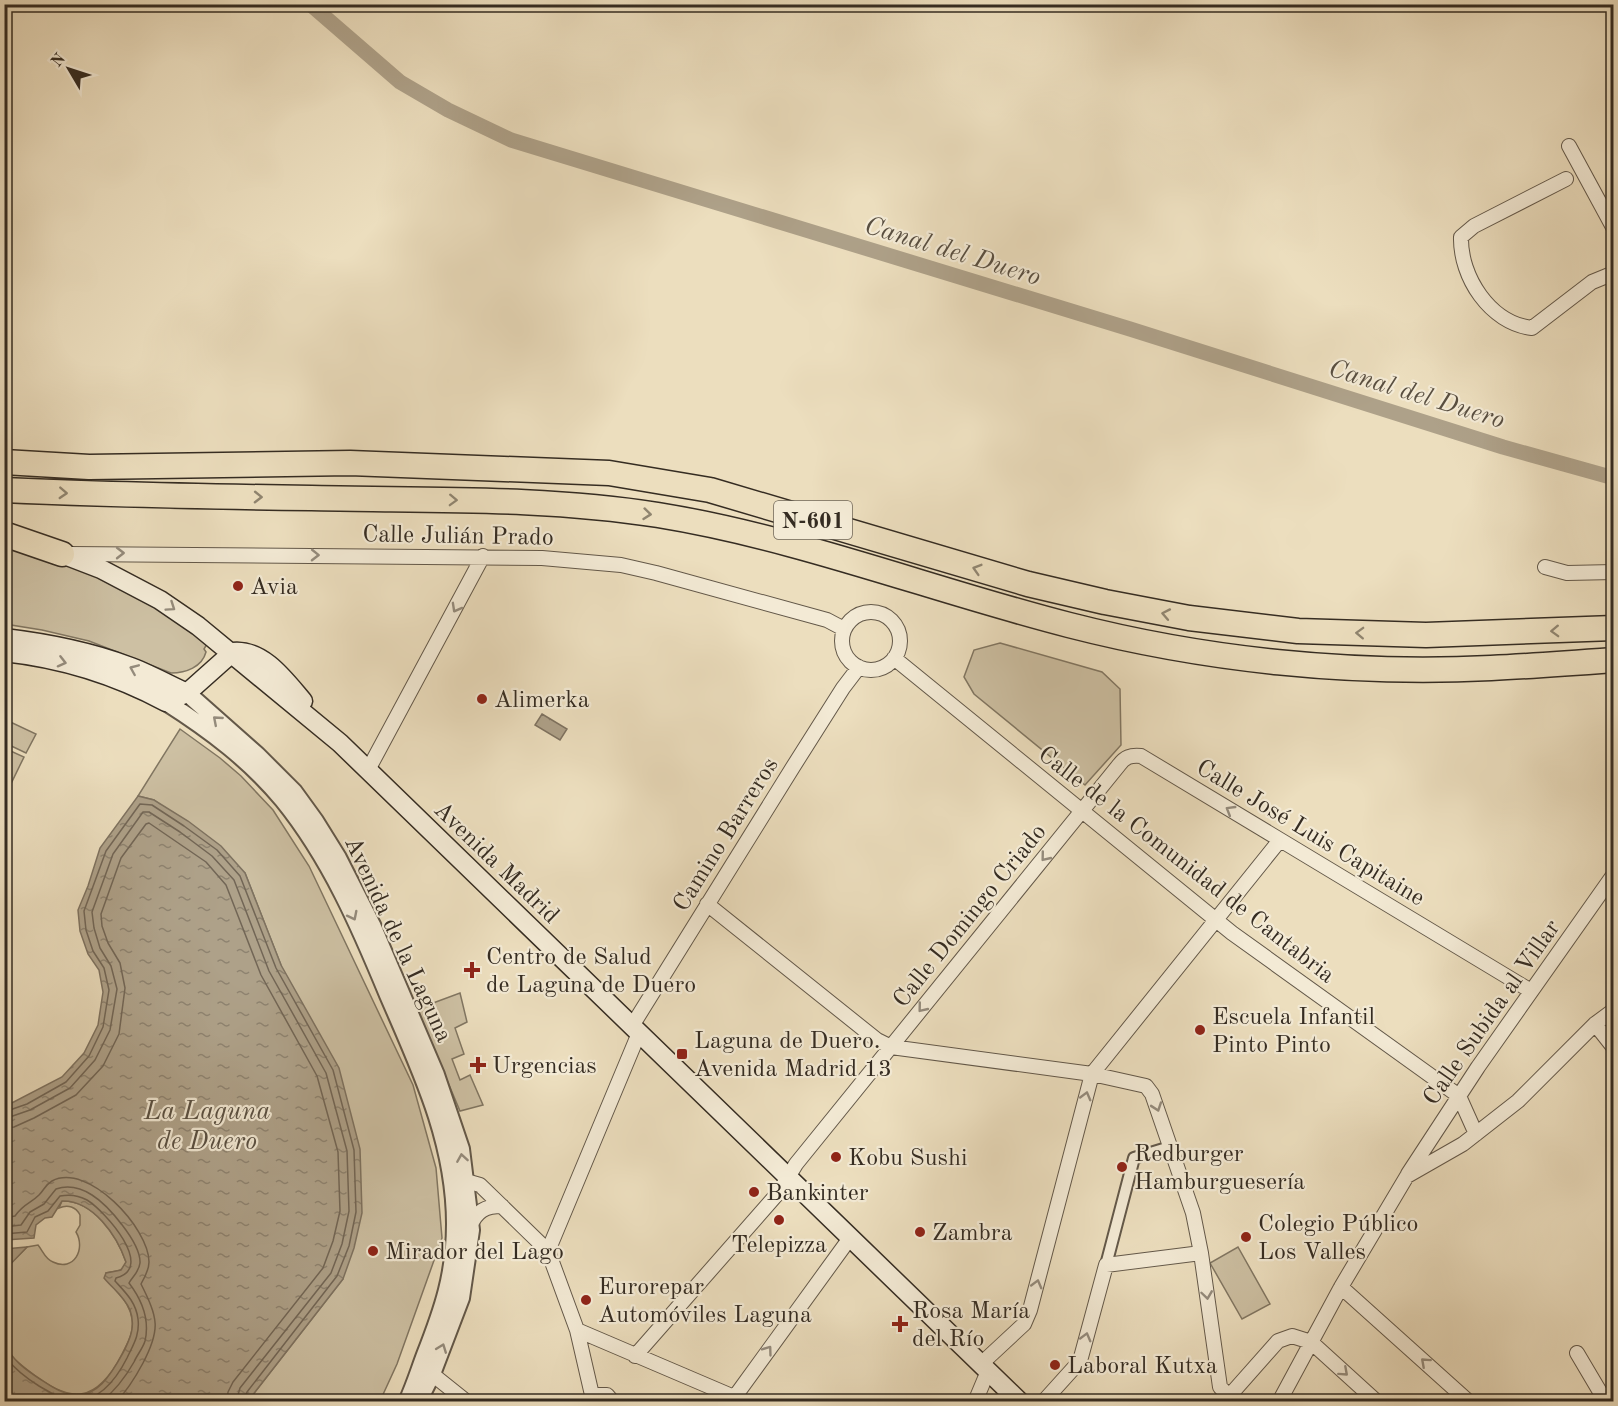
<svg xmlns="http://www.w3.org/2000/svg" width="1618" height="1406" viewBox="0 0 1618 1406" font-family="'Old Standard TT',serif">
	<style>
		.green { fill: #cdc0a3; stroke: #817662; stroke-width: 1.5 }
		.water { fill: url(#water-ripples); stroke: #7e7260; stroke-width: 1.5 }
		.lines { fill: none; stroke-linecap: round; stroke-linejoin: round }
		.shore { stroke: #726656; stroke-width: 1.5 }
		.canal { stroke: #aea189; stroke-width: 15 }
		.pedestrian-casing { stroke: #635849; stroke-width: 14 }
		.minor-casing { stroke: #635849; stroke-width: 16 }
		.tertiary-casing { stroke: #635849; stroke-width: 20 }
		.secondary-casing { stroke: #352c22; stroke-width: 21 }
		.motorway-casing { stroke: #352c22; stroke-width: 27 }
		.pedestrian { stroke: #f3ead5; stroke-width: 10 }
		.minor { stroke: #f3ead5; stroke-width: 14 }
		.tertiary { stroke: #f3ead5; stroke-width: 16 }
		.secondary { stroke: #f3ead5; stroke-width: 18 }
		.motorway { stroke: #ecdebe; stroke-width: 24 }
		.oneway { stroke: #908570 }
		.oneway2 { stroke: #948b7c }
		.poi-dot { fill: #8f2418; stroke: #f3ead5; stroke-width: 2 }
		.labels { text-anchor: middle; stroke-width: 4.5; stroke-linejoin: round; paint-order: stroke }
		.shield { fill: #f3ead5; stroke: #6e6558; stroke-width: 1.5 }
		.shield-label { font-size: 22px; font-weight: bold; fill: #352c22 }
		.street-label { font-size: 24px; fill: #352c22; stroke: #f3ead5 }
		.poi-label { font-size: 24px; fill: #352c22; stroke: #f3ead5; text-anchor: start }
		.water-label { font-size: 26px; font-style: italic; fill: #594f41; stroke: #f3ead5 }
	</style>
	<defs>
		<pattern id="water-ripples" width="26" height="14" patternUnits="userSpaceOnUse" patternTransform="scale(1.5)"><rect width="26" height="14" fill="#aea189"/><path d="M2 4q2-2 4 0t4 0M15 11q2-2 4 0t4 0" fill="none" stroke="#8e8370"/></pattern>
	</defs>
	<rect width="100%" height="100%" fill="#ecdebe"/>
	<filter id="stains"><feTurbulence type="fractalNoise" baseFrequency=".00333" numOctaves="4"/><feColorMatrix values="0 0 0 0 .2 0 0 0 0 .09 0 0 0 0 .02 0 0 0 .5 -.17"/></filter>
	<radialGradient id="worn" r=".72"><stop offset=".6" stop-color="#630" stop-opacity="0"/><stop offset="1" stop-color="#630" stop-opacity=".3"/></radialGradient>
	<!-- green -->
	<path class="green" d="M5,543C34,553 64,562 92,574C133,591 172,617 207,644L204,649L206,652C202,667 186,673 171,673L89,641L42,630L5,624Z
		M1000,643L1102,672L1120,689L1121,745L1085,785L974,694L964,677L974,650Z
		M4,719L36,734L26,753L5,743Z
		M180,729L220,758L241,776L273,810L309,866L413,1085L436,1168L442,1238L397,1364L380,1401H248L343,1279L281,965L245,873L154,800L138,796Z
		M4,748L24,757L5,796H4Z
		M460,993L467,1022L455,1028L464,1054L452,1059L460,1080L470,1075L483,1105L460,1111L417,1009Z
		M62,1201C93,1200 117,1235 126,1262C124,1272 116,1271 106,1273C111,1292 129,1297 132,1319C134,1333 128,1342 122,1354C97,1403 71,1405 29,1371C20,1364 7,1355 5,1344C3,1337 5,1328 5,1321C5,1304 5,1287 4,1270L27,1247L38,1245C43,1251 45,1259 53,1262C74,1272 86,1249 76,1232L80,1225V1215C76,1207 68,1204 59,1208Z
		M1238,1247L1270,1304L1242,1319L1210,1263Z"/>
	<!-- water -->
	<path class="water" d="M542,714L567,729L560,740L535,725Z
		M138,796L154,800L188,821L221,846L245,873L281,965L339,1068L360,1149L362,1213L354,1248L343,1279L248,1401H5V1344C12,1360 26,1370 40,1379C49,1385 58,1392 69,1394C96,1401 112,1373 123,1353C130,1339 136,1326 130,1310C124,1296 113,1289 104,1278L106,1273L121,1270L126,1262C117,1236 93,1200 62,1201L52,1217L45,1218L36,1225L34,1238L5,1240L4,1107L62,1077L84,1053L98,1025L103,992L99,970L88,954L80,931L78,910L88,886L100,848Z
		M27,1247L5,1270V1249Z"/>
	<g class="lines">
		<!-- shore -->
		<path class="shore" d="M4,1112L27,1104L66,1082L89,1056L103,1027L109,990L104,968L93,951L86,930L84,911L106,851L140,804L152,805L184,826L217,850L240,876L276,968L333,1070L354,1150L356,1212L349,1246L337,1276L247,1392L243,1402
			M4,1119L30,1110L70,1088L95,1060L110,1030L117,989L111,966L100,948L94,928L92,912L113,854L143,812H149L180,832L212,856L234,880L269,971L326,1073L347,1151L349,1211L342,1244L331,1273L240,1388L236,1402
			M4,1128L14,1127L34,1118L76,1095L103,1066L119,1034L125,988L120,963L108,943L102,926L101,914L121,858L146,824L149,823L206,862L226,885L261,975L317,1076L338,1152L340,1211L333,1241L323,1268L233,1382L228,1392L227,1402
			M4,1218L15,1216C24,1203 30,1204 39,1195C44,1190 45,1185 52,1181C88,1162 149,1228 149,1262C149,1270 145,1277 141,1284C158,1318 161,1329 143,1363C135,1378 128,1390 116,1402
			M4,1227L21,1225L30,1212L44,1204L56,1189C68,1185 81,1188 92,1195C108,1205 141,1243 140,1263C139,1272 133,1276 129,1283C142,1300 150,1319 145,1341C143,1348 137,1355 134,1362C125,1378 116,1390 101,1402
			M4,1234L27,1232L35,1217L48,1211L60,1196C70,1194 78,1195 87,1200C105,1211 156,1268 116,1278L115,1281C125,1292 136,1302 138,1319C140,1335 133,1345 127,1358C116,1380 96,1406 68,1400C58,1398 48,1391 39,1386C26,1378 14,1368 4,1356"/>
		<!-- canal -->
		<path class="canal" d="M310,4L400,82L448,110L511,140L1130,329L1503,447L1614,478"/>
		<!-- pedestrian casing -->
		<g class="pedestrian-casing">
			<path id="pedestrian" d="M1106,1265L1134,1158L1170,1147"/>
		</g>
		<!-- minor casing -->
		<g class="minor-casing">
			<path id="minor" d="M1569,146L1614,229
				M1566,179L1474,226L1461,237C1460,277 1490,323 1532,328L1592,282L1614,273
				M70,554L542,558L621,565L656,573L827,620L844,629
				M1545,567L1567,573L1614,572
				M842 641a29 29 0 1 1 58 0a29 29 0 1 1-58 0Z
				M894,658L1232,933L1459,1096L1476,1134
				M368,770L483,556
				M707,904L877,1040L891,1047L1092,1074L1146,1086L1152,1094L1193,1213L1201,1253L1220,1387L1229,1396
				M1595,1024L1614,1048
				M632,1026L793,767L843,688L859,667
				M1408,1174L1478,1067L1614,874
				M456,1184L466,1181L480,1185L548,1251L577,1330L592,1395L591,1402
				M470,1226C477,1211 485,1206 502,1206
				M548,1251L639,1033
				M1341,1287L1469,1402
				M577,1330L734,1397L738,1402
				M1577,1353L1606,1402
				M635,1356L779,1192L796,1164L1119,765C1125,757 1130,755 1141,756L1531,991
				M981,1364L1024,1324L1030,1310L1092,1074L1280,840
				M432,1374L467,1402
				M592,1395H607L613,1402
				M731,1402L850,1238
				M975,1402L988,1371
				M1043,1402L1080,1361L1106,1265L1201,1253
				M1224,1402L1278,1341L1292,1336L1311,1342L1377,1402
				M1279,1402L1341,1287L1407,1176L1463,1144L1518,1101L1595,1024L1614,1010"/>
		</g>
		<!-- tertiary casing -->
		<g class="tertiary-casing">
			<path id="tertiary" d="M187,693L257,755L294,792L315,821L338,858L372,925L436,1075L461,1149L471,1230L461,1298L432,1374L418,1402
				M166,702C210,730 250,760 283,800C330,858 360,927 388,995C420,1069 455,1141 455,1224C455,1274 443,1309 425,1355C419,1371 414,1387 407,1402"/>
		</g>
		<!-- secondary casing -->
		<g class="secondary-casing">
			<path id="secondary" d="M62,554L101,569L160,600L198,626L340,743L1020,1402
				M4,638C46,643 88,651 128,666C148,673 167,684 187,693
				M4,652C60,658 116,675 166,702L187,693L233,652C263,649 285,680 303,701"/>
		</g>
		<!-- motorway casing -->
		<g class="motorway-casing">
			<path id="motorway" d="M4,462L89,467L350,463L609,473L710,490L1028,584L1105,602L1189,618L1298,631L1426,635L1614,628
				M4,490C127,496 250,497 373,499C468,500 564,500 658,515C799,538 932,590 1069,625C1205,660 1351,675 1491,668C1532,666 1573,663 1614,660
				M4,534L62,554"/>
		</g>
		<!-- pedestrian -->
		<use href="#pedestrian" class="pedestrian"/>
		<!-- minor -->
		<use href="#minor" class="minor"/>
		<!-- tertiary -->
		<use href="#tertiary" class="tertiary"/>
		<!-- secondary -->
		<use href="#secondary" class="secondary"/>
		<!-- motorway -->
		<use href="#motorway" class="motorway"/>
	</g>
	<!-- one-way arrows -->
	<defs><path id="oneway-chevron" d="M-2-3.5L2.5 0L-2 3.5" fill="none" stroke-width="1.6" stroke-linecap="round" stroke-linejoin="round" transform="scale(1.5)"/></defs>
	<g class="oneway">
		<use href="#oneway-chevron" transform="translate(63 493) rotate(3)"/>
		<use href="#oneway-chevron" transform="translate(258 497) rotate(1)"/>
		<use href="#oneway-chevron" transform="translate(453 500) rotate(2)"/>
		<use href="#oneway-chevron" transform="translate(647 514) rotate(6)"/>
		<use href="#oneway-chevron" transform="translate(977 569) rotate(-163)"/>
		<use href="#oneway-chevron" transform="translate(1166 614) rotate(-169)"/>
		<use href="#oneway-chevron" transform="translate(1555 631) rotate(178)"/>
		<use href="#oneway-chevron" transform="translate(1360 633) rotate(-178)"/>
	</g>
	<g class="oneway2">
		<use href="#oneway-chevron" transform="translate(120 553)"/>
		<use href="#oneway-chevron" transform="translate(315 555) rotate(1)"/>
		<use href="#oneway-chevron" transform="translate(171 607) rotate(34)"/>
		<use href="#oneway-chevron" transform="translate(456 608) rotate(119)"/>
		<use href="#oneway-chevron" transform="translate(62 662) rotate(14)"/>
		<use href="#oneway-chevron" transform="translate(134 669) rotate(-157)"/>
		<use href="#oneway-chevron" transform="translate(217 720) rotate(-139)"/>
		<use href="#oneway-chevron" transform="translate(1230 810) rotate(-149)"/>
		<use href="#oneway-chevron" transform="translate(1045 857) rotate(129)"/>
		<use href="#oneway-chevron" transform="translate(353 916) rotate(63)"/>
		<use href="#oneway-chevron" transform="translate(922 1008) rotate(129)"/>
		<use href="#oneway-chevron" transform="translate(1086 1096) rotate(-75)"/>
		<use href="#oneway-chevron" transform="translate(1157 1107) rotate(71)"/>
		<use href="#oneway-chevron" transform="translate(462 1158) rotate(-99)"/>
		<use href="#oneway-chevron" transform="translate(1037 1284) rotate(-75)"/>
		<use href="#oneway-chevron" transform="translate(1207 1295) rotate(82)"/>
		<use href="#oneway-chevron" transform="translate(1086 1337) rotate(-75)"/>
		<use href="#oneway-chevron" transform="translate(442 1348) rotate(-69)"/>
		<use href="#oneway-chevron" transform="translate(768 1350) rotate(-54)"/>
		<use href="#oneway-chevron" transform="translate(1425 1362) rotate(-138)"/>
		<use href="#oneway-chevron" transform="translate(1344 1372) rotate(42)"/>
	</g>
	<!-- markers -->
	<g class="poi-dot">
		<circle cx="238" cy="586" r="6"/>
		<circle cx="482" cy="699" r="6"/>
		<path d="M469 961h6v6h6v6h-6v6h-6v-6h-6v-6h6z"/>
		<circle cx="1200" cy="1030" r="6"/>
		<rect x="676" y="1048" width="12" height="12" rx="3"/>
		<path d="M475 1056h6v6h6v6h-6v6h-6v-6h-6v-6h6z"/>
		<circle cx="836" cy="1157" r="6"/>
		<circle cx="1122" cy="1167" r="6"/>
		<circle cx="754" cy="1192" r="6"/>
		<circle cx="779" cy="1220" r="6"/>
		<circle cx="920" cy="1232" r="6"/>
		<circle cx="1246" cy="1237" r="6"/>
		<circle cx="373" cy="1251" r="6"/>
		<circle cx="586" cy="1300" r="6"/>
		<path d="M897 1315h6v6h6v6h-6v6h-6v-6h-6v-6h6z"/>
		<circle cx="1055" cy="1365" r="6"/>
	</g>
	<g class="labels">
		<!-- shield labels -->
		<rect class="shield" x="774" y="501" width="78" height="38" rx="4.5"/>
		<g class="shield-label">
			<text x="813" y="528">N-601</text>
		</g>
		<!-- street labels -->
		<g class="street-label">
			<text transform="translate(458 535) rotate(1)" y="8">Calle Julián Prado</text>
			<text transform="translate(1311 832) rotate(31)" y="8">Calle José Luis Capitaine</text>
			<text transform="translate(725 834) rotate(-58)" y="8">Camino Barreros</text>
			<text transform="translate(497 862) rotate(44)" y="8">Avenida Madrid</text>
			<text transform="translate(1187 864) rotate(38)" y="8">Calle de la Comunidad de Cantabria</text>
			<text transform="translate(969 915) rotate(-51)" y="8">Calle Domingo Criado</text>
			<text transform="translate(399 939) rotate(65)" y="8">Avenida de la Laguna</text>
			<text transform="translate(1491 1012) rotate(-55)" y="8">Calle Subida al Villar</text>
		</g>
		<!-- poi labels -->
		<g class="poi-label">
			<text x="250" y="594">Avia</text>
			<text x="494" y="707">Alimerka</text>
			<text x="486" y="964">Centro de Salud<tspan x="486" dy="28">de Laguna de Duero</tspan></text>
			<text x="1212" y="1024">Escuela Infantil<tspan x="1212" dy="28">Pinto Pinto</tspan></text>
			<text x="694" y="1048">Laguna de Duero.<tspan x="694" dy="28">Avenida Madrid 13</tspan></text>
			<text x="492" y="1073">Urgencias</text>
			<text x="1134" y="1161">Redburger<tspan x="1134" dy="28">Hamburguesería</tspan></text>
			<text x="848" y="1165">Kobu Sushi</text>
			<text x="766" y="1200">Bankinter</text>
			<text x="1258" y="1231">Colegio Público<tspan x="1258" dy="28">Los Valles</tspan></text>
			<text x="932" y="1240">Zambra</text>
			<text x="779" y="1252" text-anchor="middle">Telepizza</text>
			<text x="385" y="1259">Mirador del Lago</text>
			<text x="598" y="1294">Eurorepar<tspan x="598" dy="28">Automóviles Laguna</tspan></text>
			<text x="912" y="1318">Rosa María<tspan x="912" dy="28">del Río</tspan></text>
			<text x="1067" y="1373">Laboral Kutxa</text>
		</g>
		<!-- water labels -->
		<g class="water-label">
			<text transform="translate(953 250) rotate(17)" y="9">Canal del Duero</text>
			<text transform="translate(1417 393) rotate(17)" y="9">Canal del Duero</text>
			<text x="207" y="1119">La Laguna<tspan x="207" dy="30">de Duero</tspan></text>
		</g>
	</g>
	<!-- margin -->
	<rect width="1618" height="1406" fill="none" stroke="#ecdebe" stroke-width="24"/>
	<rect x="6" y="6" width="1606" height="1394" fill="none" stroke="#352c22" stroke-width="3"/>
	<rect x="12" y="12" width="1594" height="1382" fill="none" stroke="#352c22" stroke-width="1.5"/>
	<!-- north arrow -->
	<g transform="translate(69 69) rotate(309)" stroke="#f3ead5" stroke-width="4.5" paint-order="stroke">
	<path d="M0-4.5L10 22L0 15L-10 22Z" fill="#352c22"/>
	<text y="-9" font-size="16" font-weight="bold" text-anchor="middle" fill="#352c22">N</text>
	</g>
	<rect width="100%" height="100%" filter="url(#stains)"/>
	<rect width="100%" height="100%" fill="url(#worn)"/>
</svg>
